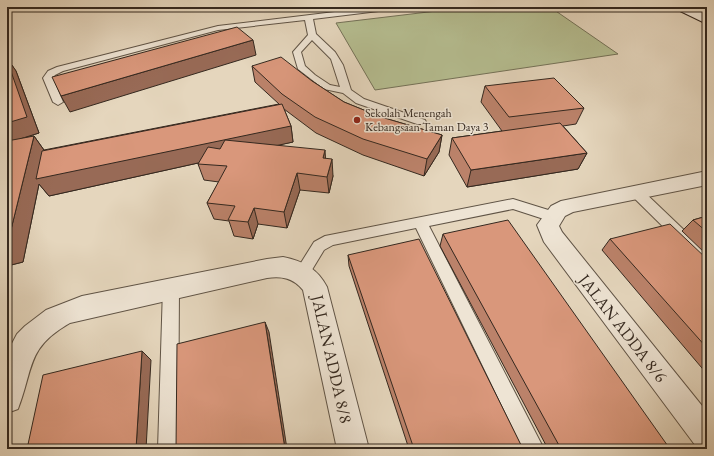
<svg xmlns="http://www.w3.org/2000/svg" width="714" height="456" viewBox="0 0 714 456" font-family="'EB Garamond',serif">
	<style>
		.green { fill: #b5bd90; stroke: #747258 }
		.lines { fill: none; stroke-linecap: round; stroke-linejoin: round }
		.service-casing { stroke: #605446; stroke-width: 2 }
		.minor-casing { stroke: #605446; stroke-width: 2 }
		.secondary-casing { stroke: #34281f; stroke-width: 2 }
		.service { fill: #eee4d4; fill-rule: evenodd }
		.minor { fill: #eee4d4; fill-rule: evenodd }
		.secondary { fill: #eee4d4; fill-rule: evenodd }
		.wall { fill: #bb826a; stroke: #34281f }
		.shaded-wall { fill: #986a56; stroke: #34281f }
		.building { fill: #d9977b; stroke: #34281f }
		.poi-dot { fill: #8f2418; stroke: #eee4d4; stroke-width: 1.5 }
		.labels { text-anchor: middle; stroke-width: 3; stroke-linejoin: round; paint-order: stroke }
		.far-poi-label { font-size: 12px; fill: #34281f; stroke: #eee4d4; text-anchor: start }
		.near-street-label { font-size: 17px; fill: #34281f; stroke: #eee4d4 }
	</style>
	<rect width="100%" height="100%" fill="#e5d6bd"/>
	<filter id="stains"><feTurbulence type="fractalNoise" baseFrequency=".005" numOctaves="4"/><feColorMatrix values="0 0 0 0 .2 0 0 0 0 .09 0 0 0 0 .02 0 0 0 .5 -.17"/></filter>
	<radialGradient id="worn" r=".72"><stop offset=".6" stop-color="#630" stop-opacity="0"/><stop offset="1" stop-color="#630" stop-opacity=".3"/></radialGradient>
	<!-- green -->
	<path class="green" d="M470,7H550L618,54L375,90L336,23Z"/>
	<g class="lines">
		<!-- service casing -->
		<g class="service-casing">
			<path id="service" d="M376,7H399L395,9L313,19L316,34L335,52L343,65L351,90L364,99L425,120L426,122L425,124H417L356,103L343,93L324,89L298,69L293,52L308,35L305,20L218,30L63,71L55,75L53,78L63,102L58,105L53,102L43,78L48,71L57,67L218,26ZM312,40L331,59L340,87L330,85L315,75L305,66L301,52Z
				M636,187L641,189L707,252V267L702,265L631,195L630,192L631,189Z
				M513,199L558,213L560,217L558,221L553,222L513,209L429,226L544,449H523L416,228L333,245L324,250L307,278L302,280L297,278L294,274L314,242L325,236Z
				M171,281L177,283L179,288L178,449H158L163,288L165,283Z"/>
		</g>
		<!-- minor casing -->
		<g class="minor-casing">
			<path id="minor" d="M195,7H217C212,12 200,12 195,7Z
				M707,7V14L692,16L686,12L692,8Z
				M707,171V185L573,212L565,216L559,226L562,232L707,412V449H698L544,242L537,225L551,206L561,201Z
				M283,257C303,261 318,269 327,287L369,449H337L303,290C293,278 282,276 267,278L70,323C26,348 34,368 18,409L7,413V353L17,334L25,326L46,310L82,296L267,259Z"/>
		</g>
		<!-- secondary casing -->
		<g class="secondary-casing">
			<path id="secondary" d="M674,7H689L707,15V24L676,9Z"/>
		</g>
		<!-- service -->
		<use href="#service" class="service"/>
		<!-- minor -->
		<use href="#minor" class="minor"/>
		<!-- secondary -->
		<use href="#secondary" class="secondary"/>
	</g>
	<!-- wall -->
	<path class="wall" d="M7,58L16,71L39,133L22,138L34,136L44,150L279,104L255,82L252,66L312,81L344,102L381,117L442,135L439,152L424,176L363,155L316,133L284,109L291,126L293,142L278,145L326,159L333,176L329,193L300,190L287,228L258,224L253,239L234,236L229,221L214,219L207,203L219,182L204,180L198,164V163L49,196L39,184L23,262L7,266Z
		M485,86L584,108L576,124L563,126L587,153L578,169L467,187L449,155L452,138L502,131L481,102Z
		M707,216V255L682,231L693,220Z
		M443,234L670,449H548L440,246Z
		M610,239L707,259V374L602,250Z
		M348,255L523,449H409L349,266Z"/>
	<!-- shaded-wall -->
	<path class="shaded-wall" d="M253,40L256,55L70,112L61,96Z
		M7,58L16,71L39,133L7,143Z
		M291,126L293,142L49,196L39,184L23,262L7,266V246L34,136L46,153Z
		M442,135L439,152L424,176L427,159Z
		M325,150L326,166L323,158Z
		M587,153L578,169L467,187L471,170Z
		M332,159L333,176L329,193L327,177Z
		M297,173L300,190L287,228L284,212Z
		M254,208L258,224L253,239L248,222Z
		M265,322L269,332L287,449H285Z
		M142,351L151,360L146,449H136Z"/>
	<!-- building -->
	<path class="building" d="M237,27L253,40L61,96L52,77Z
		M281,57L312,81L344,102L381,117L442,135L427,159L363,139L315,117L282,94L252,66Z
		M7,60L27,117L7,123Z
		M554,78L584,108L509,117L485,86Z
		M282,104L291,126L36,179L42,151Z
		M560,123L587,153L471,170L452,138Z
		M34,136L7,246V141Z
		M225,140L325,150L323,158L332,159L327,177L297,173L284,212L254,208L248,222L228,220L235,206L207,203L227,166L198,164L208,147L220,149Z
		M707,216V232L693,220Z
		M508,220L670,449H561L443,234Z
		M670,224L707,259V348L610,239Z
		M419,239L523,449H414L348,255Z
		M265,322L285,449H176L177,344Z
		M142,351L136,449H27L43,375Z"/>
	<!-- markers -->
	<circle class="poi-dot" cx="357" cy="120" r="4"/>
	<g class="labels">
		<!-- far-poi labels -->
		<g class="far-poi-label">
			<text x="365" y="117">Sekolah Menengah<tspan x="365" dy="14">Kebangsaan Taman Daya 3</tspan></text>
		</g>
		<!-- near-street labels -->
		<g class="near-street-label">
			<text transform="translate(623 328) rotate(52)" y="6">JALAN ADDA 8/6</text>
			<text transform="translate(332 359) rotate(77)" y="6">JALAN ADDA 8/8</text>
		</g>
	</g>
	<!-- margin -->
	<rect width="714" height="456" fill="none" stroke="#e5d6bd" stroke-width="24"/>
	<rect x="8" y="8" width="698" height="440" fill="none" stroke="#34281f" stroke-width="2"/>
	<rect x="12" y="12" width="690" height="432" fill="none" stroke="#34281f"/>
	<rect width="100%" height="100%" filter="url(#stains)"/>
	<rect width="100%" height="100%" fill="url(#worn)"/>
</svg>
